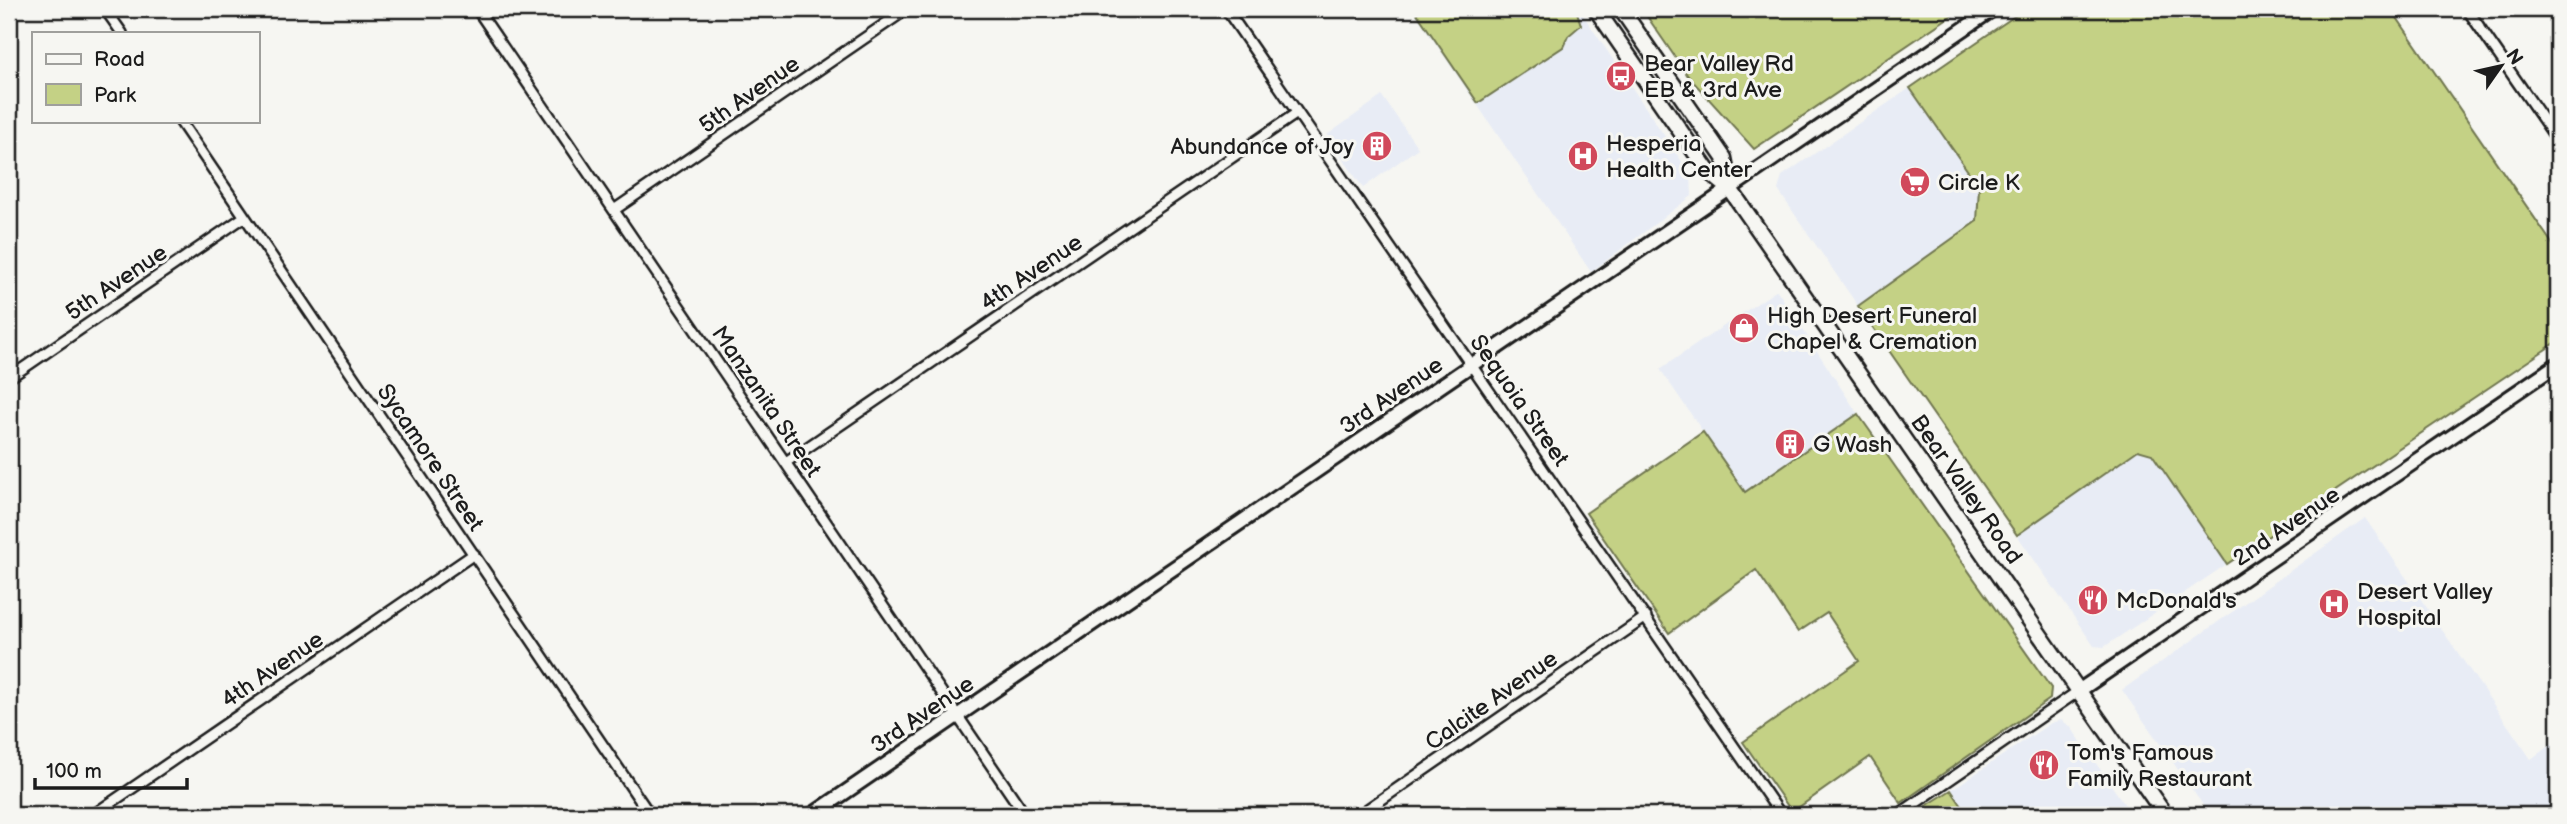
<svg xmlns="http://www.w3.org/2000/svg" width="2567" height="824" viewBox="0 0 2567 824" font-family="'Balsamiq Sans',sans-serif">
	<style>
		.built { fill: #e8ecf5 }
		.green { fill: #c4d185; stroke: #707650; stroke-width: 2 }
		.lines { fill: none; stroke-linecap: round; stroke-linejoin: round }
		.street-casing { stroke: #1c1c1c; stroke-width: 14 }
		.secondary-casing { stroke: #1c1c1c; stroke-width: 18 }
		.primary-casing { stroke: #1c1c1c; stroke-width: 19 }
		.street { stroke: #f6f6f2; stroke-width: 9 }
		.secondary { stroke: #f6f6f2; stroke-width: 12 }
		.primary { stroke: #f6f6f2; stroke-width: 14 }
		.labels { text-anchor: middle; stroke-width: 6; stroke-linejoin: round; paint-order: stroke }
		.poi-label { font-size: 23px; fill: #1c1c1c; stroke: #f6f6f2; text-anchor: start }
		.street-label { font-size: 23px; fill: #1c1c1c; stroke: #f6f6f2 }
	</style>
	<rect width="100%" height="100%" fill="#f6f6f2"/>
	<filter id="ink" filterUnits="userSpaceOnUse"><feTurbulence type="fractalNoise" baseFrequency=".0143" numOctaves="2"/><feDisplacementMap in="SourceGraphic" scale="14" xChannelSelector="R" yChannelSelector="G"/><feConvolveMatrix kernelMatrix="1 2 1 2 8 2 1 2 1" color-interpolation-filters="sRGB"/></filter>
	<g filter="url(#ink)">
		<!-- built -->
		<path class="built" d="M1412,9H1579L1691,175L1692,196L1591,272Z
			M1910,88L1979,187L1977,221L1858,306L1778,190L1782,176Z
			M1382,96L1418,148L1363,188L1327,135Z
			M1777,290L1858,414L1745,493L1660,369Z
			M2137,450L2152,453L2227,564L2104,647L2094,646L2017,535Z
			M2365,518L2531,759L2558,739V815H2210L2122,690Z
			M2061,720L2070,726L2132,815H1968L1951,790L2051,723Z"/>
		<!-- green -->
		<path class="green" d="M1414,9H1576L1581,25L1568,36L1563,47L1478,103Z
			M1642,9H1961L1754,149L1688,76Z
			M2025,9H2391L2558,252V341L2227,564L2152,454L2138,450L2017,535L1858,306L1977,221L1979,187L1910,88Z
			M1858,414L2051,688L2050,699L1901,803L1870,757L1792,812L1743,742L1859,661L1827,613L1798,632L1756,570L1669,633L1586,513L1703,432L1745,492Z
			M1951,790L1968,815H1912Z"/>
		<g class="lines">
			<!-- street casing -->
			<g class="street-casing">
				<path id="street" d="M105,9L122,33
					M477,9L1025,815
					M1226,9L1781,815
					M2467,9L2558,141
					M180,121L650,815
					M614,210L907,9
					M9,378L244,217
					M786,462L1297,113
					M93,815L474,554
					M1359,815L1646,617
					M1898,815L2080,690"/>
			</g>
			<!-- secondary casing -->
			<g class="secondary-casing">
				<path id="secondary" d="M2080,690L2558,364
					M812,815L1993,9"/>
			</g>
			<!-- primary casing -->
			<g class="primary-casing">
				<path id="primary" d="M1596,9L1708,171L1730,189L2165,815
					M1621,9L1724,158L1730,189"/>
			</g>
			<!-- street -->
			<use href="#street" class="street"/>
			<!-- secondary -->
			<use href="#secondary" class="secondary"/>
			<!-- primary -->
			<use href="#primary" class="primary"/>
		</g>
	</g>
	<!-- icons -->
	<defs>
		<g id="bus-disc" transform="scale(1.575)"><circle r="9.5" fill="#d1495b" stroke="#f6f6f2"/><path d="M-5-6H5V4H4V6H2V4H-2V6H-4V4H-5ZM-3.5-4V0h7V-4ZM-3.5 1.2v1.5H-2V1.2ZM2 1.2v1.5H3.5V1.2Z" fill="#fff"/></g>
		<g id="building-disc" transform="scale(1.575)"><circle r="9.5" fill="#d1495b" stroke="#f6f6f2"/><path d="M-4-6H4V6H1V3H-1V6H-4ZM-2.5-4.3h1.7v1.8h-1.7ZM.8-4.3h1.7v1.8H.8ZM-2.5-1h1.7V.8h-1.7ZM.8-1h1.7V.8H.8Z" fill="#fff"/></g>
		<g id="hospital-disc" transform="scale(1.575)"><circle r="9.5" fill="#d1495b" stroke="#f6f6f2"/><path d="M-5-5h3v3.5h4V-5h3V5h-3V1.5h-4V5h-3Z" fill="#fff"/></g>
		<g id="supermarket-disc" transform="scale(1.575)"><circle r="9.5" fill="#d1495b" stroke="#f6f6f2"/><path d="M-6-5.5h2.5l.6 2H6L4.5 2H-2.5L-4.4-4H-6ZM-1.5 3.2a1.3 1.3 0 1 0 .1 0ZM3 3.2a1.3 1.3 0 1 0 .1 0Z" fill="#fff"/></g>
		<g id="shop-disc" transform="scale(1.575)"><circle r="9.5" fill="#d1495b" stroke="#f6f6f2"/><path d="M-5-2.5h2.3a2.7 3.5 0 0 1 5.4 0H5L5.5 6h-11ZM-1.5-2.5h3a1.5 2.3 0 0 0-3 0Z" fill="#fff"/></g>
		<g id="restaurant-disc" transform="scale(1.575)"><circle r="9.5" fill="#d1495b" stroke="#f6f6f2"/><path d="M-5-6h1v4h1v-4h1v4h1v-4h1v5L-1.5 .5V6h-2V.5L-5-1ZM5-6V6H3V1.5H1.5Q1.5-4 5-6Z" fill="#fff"/></g>
	</defs>
	<g fill-rule="evenodd">
		<use href="#bus-disc" x="1621" y="76"/>
		<use href="#building-disc" x="1377" y="146"/>
		<use href="#hospital-disc" x="1583" y="156"/>
		<use href="#supermarket-disc" x="1915" y="182"/>
		<use href="#shop-disc" x="1744" y="328"/>
		<use href="#building-disc" x="1790" y="444"/>
		<use href="#restaurant-disc" x="2093" y="600"/>
		<use href="#hospital-disc" x="2334" y="604"/>
		<use href="#restaurant-disc" x="2044" y="765"/>
	</g>
	<g class="labels">
		<!-- poi labels -->
		<g class="poi-label">
			<text x="1644" y="71">Bear Valley Rd<tspan x="1644" dy="26">EB &amp; 3rd Ave</tspan></text>
			<text x="1606" y="151">Hesperia<tspan x="1606" dy="26">Health Center</tspan></text>
			<text x="1354" y="154" text-anchor="end">Abundance of Joy</text>
			<text x="1938" y="190">Circle K</text>
			<text x="1767" y="323">High Desert Funeral<tspan x="1767" dy="26">Chapel &amp; Cremation</tspan></text>
			<text x="1813" y="452">G Wash</text>
			<text x="2357" y="599">Desert Valley<tspan x="2357" dy="26">Hospital</tspan></text>
			<text x="2116" y="608">McDonald's</text>
			<text x="2067" y="760">Tom's Famous<tspan x="2067" dy="26">Family Restaurant</tspan></text>
		</g>
		<!-- street labels -->
		<g class="street-label">
			<text transform="translate(749 94) rotate(-35)" y="8">5th Avenue</text>
			<text transform="translate(1031 272) rotate(-34)" y="8">4th Avenue</text>
			<text transform="translate(116 282) rotate(-34)" y="8">5th Avenue</text>
			<text transform="translate(1391 395) rotate(-34)" y="8">3rd Avenue</text>
			<text transform="translate(1520 400) rotate(55)" y="8">Sequoia Street</text>
			<text transform="translate(767 401) rotate(56)" y="8">Manzanita Street</text>
			<text transform="translate(431 457) rotate(56)" y="8">Sycamore Street</text>
			<text transform="translate(1967 489) rotate(55)" y="8">Bear Valley Road</text>
			<text transform="translate(2286 526) rotate(-34)" y="8">2nd Avenue</text>
			<text transform="translate(272 669) rotate(-34)" y="8">4th Avenue</text>
			<text transform="translate(1491 700) rotate(-35)" y="8">Calcite Avenue</text>
			<text transform="translate(922 714) rotate(-34)" y="8">3rd Avenue</text>
		</g>
	</g>
	<!-- margin -->
	<rect width="2567" height="824" fill="none" stroke="#f6f6f2" stroke-width="35"/>
	<rect x="18" y="18" width="2532" height="789" fill="none" stroke="#1c1c1c" stroke-width="2.5" filter="url(#ink)"/>
	<!-- legend -->
	<rect x="32" y="32" width="228" height="91" fill="#f6f6f2" stroke="#9f9f9c" stroke-width="2"/>
	<rect x="46" y="54" width="35" height="10" fill="#f6f6f2" stroke="#9f9f9c" stroke-width="2"/>
	<text x="94" y="66" font-size="21" fill="#1c1c1c">Road</text>
	<rect x="46" y="84" width="35" height="21" fill="#c4d185" stroke="#9f9f9c" stroke-width="2"/>
	<text x="94" y="102" font-size="21" fill="#1c1c1c">Park</text>
	<!-- north arrow -->
	<g transform="translate(2501 66) rotate(56)" stroke="#f6f6f2" stroke-width="5" paint-order="stroke">
	<path d="M0-5L12 26L0 18L-12 26Z" fill="#1c1c1c"/>
	<text y="-10" font-size="19" font-weight="bold" text-anchor="middle" fill="#1c1c1c">N</text>
	</g>
	<!-- scale -->
	<path d="M35 778v10h152v-10" fill="none" stroke="#1c1c1c" stroke-width="3.5"/>
	<text x="46" y="778" font-size="21" fill="#1c1c1c" stroke="#f6f6f2" stroke-width="5" paint-order="stroke">100 m</text>
</svg>
